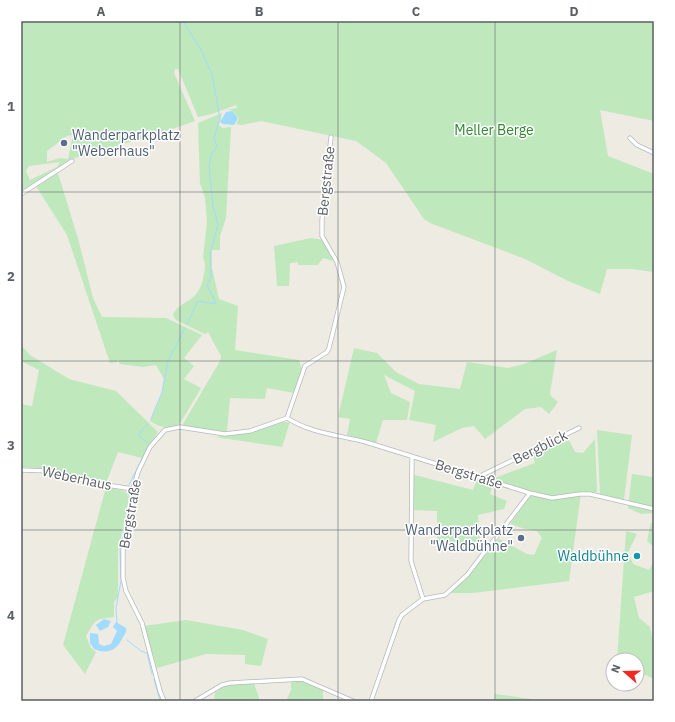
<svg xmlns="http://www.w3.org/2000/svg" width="675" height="722" viewBox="0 0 675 722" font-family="'IBM Plex Sans',sans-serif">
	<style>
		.green { fill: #bfe8bc; fill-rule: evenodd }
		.water { fill: #a1dbff }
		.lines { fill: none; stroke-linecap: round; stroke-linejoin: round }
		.stream { stroke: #a1dbff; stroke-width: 1 }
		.street-casing { stroke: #b5b9bd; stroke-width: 5 }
		.street { stroke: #fff; stroke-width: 3.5 }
		.grid { fill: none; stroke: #5a5f64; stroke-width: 1; stroke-opacity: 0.55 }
		.service-dot { fill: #5c6f8a; stroke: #fff; stroke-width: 1.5 }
		.culture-dot { fill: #0f9aa8; stroke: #fff; stroke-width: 1.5 }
		.labels { text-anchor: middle; stroke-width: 3; stroke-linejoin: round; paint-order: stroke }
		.park-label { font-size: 14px; fill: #2f872e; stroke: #fff }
		.service-label { font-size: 14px; fill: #4e5e75; stroke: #fff; text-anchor: start }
		.street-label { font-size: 14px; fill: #5a5f64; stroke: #fff }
		.culture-label { font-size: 14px; fill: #0d838f; stroke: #fff; text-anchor: end }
		.neatline { fill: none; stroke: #5a5f64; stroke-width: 1.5 }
		.grid-label { font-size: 13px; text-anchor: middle; font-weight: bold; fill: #5a5f64 }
	</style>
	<rect width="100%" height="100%" fill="#eeebe2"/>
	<!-- green -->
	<path class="green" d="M21,21H654V121L600,110L608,156L654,174V272L632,269H607L600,294L568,281L525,259L430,223L424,219L386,163L356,141L261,121L242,125L236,124L239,118L231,110H226L237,108L236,105L212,114L198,117L178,69H175L174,73L195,121L158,134L71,159L21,192L22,172ZM73,135L68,159L60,158L47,162V151L67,136ZM60,162L57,167L30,180L26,171L29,166Z
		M222,113L219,125L222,128L231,127L226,218L220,236V250H212V268L219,299L238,306L235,350L299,360L302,370L294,393L267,388L265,399L230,398L227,432H213L183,427V424L220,361L221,356L208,332L205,334L176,320L173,315C180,298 199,306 204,274C205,268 206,264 203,258L207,221L205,198L200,183L198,123Z
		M58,173L79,242L93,298L102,317L166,318L202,335L184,358L194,366L184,379L201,388L181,422C172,431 161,428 150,421L162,393L164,379L156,365L143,367L120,364L117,358L118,362L110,363L67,235L36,186Z
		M311,238L323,240L333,261L323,258L318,265H298V262L290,263L289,286H277L274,246Z
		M21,345L30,355L69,379L116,391L158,432L142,458L118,452L106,483L49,469L21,467V404L32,406L39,370L21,361Z
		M354,348L377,353L396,372L419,384L460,389L467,362L508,368L524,364L557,350L550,393L551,396L558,402L549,414L541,407L525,409L485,439L474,426L462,428L433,442L436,425L409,420L415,391L384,375L391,393L410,402L407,420H383L376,443L347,435L350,419L338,417Z
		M282,422H290L282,447L215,437L252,432Z
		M597,430L632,435L624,499L622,501L600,494Z
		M566,434L575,452L583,453L595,439L597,492L581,493L569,581L473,593H449L468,576L499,539L527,554L534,555L542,538L537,531L525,529L510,524L533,492L494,482L490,494L507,501L504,509L478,515L480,541L437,550V511L411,510V474L473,490L478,477L489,480L535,463L532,452Z
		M654,472V513L641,514L628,508L632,474L653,477Z
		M106,487L125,491L129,498L118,551V597L114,602V617C94,620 97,618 86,636L91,648L96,652L85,674L63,645Z
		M651,523H654V547L647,541Z
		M626,531L637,534L628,552L633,564L649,570L654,561V591L634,597L639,618L650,627L654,648V679L637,671V660H617Z
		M186,620L243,630L268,639L261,666L245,664V655L206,654L157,668L144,626Z
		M291,681H301L323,690V701H286L291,690Z
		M254,683L260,701H214L215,693L224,686Z
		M495,694L531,699L530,701H494Z"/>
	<!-- water -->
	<path class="water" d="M232,111L238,118L234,125L223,124L220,122L226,112Z
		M104,619L111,621L108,627L100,631L96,625Z
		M116,622L126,628C127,632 125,634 123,637C117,650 108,655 94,649L90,643V633L98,634L99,644L104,646L111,644L117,631L113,627Z"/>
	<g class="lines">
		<!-- stream -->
		<path class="stream" d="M183,21L201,50L212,74L220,118L214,138L217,146L211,156L209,166L213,207L218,224L210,254L211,277L207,285L216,304L198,301L187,324
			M151,419L162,392L168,361L185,328
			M129,485L149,444L138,435L148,424
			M117,623L116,608L121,581L120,549L130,498L127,492
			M127,640L141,651L147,653L152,674
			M154,679L160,701"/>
		<!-- street casing -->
		<g class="street-casing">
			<path id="street" d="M630,138L637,145L654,153
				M21,194L72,161
				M287,418L305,366L327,352L329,348L344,287L337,262L322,236V220L331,137
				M412,456L411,561L423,599
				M21,470L51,471L100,484L133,489
				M478,477L579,428
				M164,701L160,691L142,623L126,591L123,578V550L133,504V489L138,472L150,447L165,430L180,427L225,434L250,431L287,418C312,434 341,435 369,443L530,493L552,498L580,494H590L654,509
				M195,701L222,685L230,683L302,679L353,701
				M371,701L399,620L402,615L423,599L445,595L467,575L530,493"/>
		</g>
		<!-- street -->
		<use href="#street" class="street"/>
	</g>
	<!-- grid -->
	<path class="grid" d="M180,21V701M338,21V701M495,21V701M21,192H654M21,361H654M21,530H654"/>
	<!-- markers -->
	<g class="service-dot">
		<circle cx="64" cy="143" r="4"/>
		<circle cx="521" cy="538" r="4"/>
	</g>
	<circle class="culture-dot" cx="637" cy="556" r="4"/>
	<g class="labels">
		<!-- park labels -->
		<g class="park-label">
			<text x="494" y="135">Meller Berge</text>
		</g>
		<!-- service labels -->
		<g class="service-label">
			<text x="72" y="140">Wanderparkplatz<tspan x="72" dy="16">"Weberhaus"</tspan></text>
			<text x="513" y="535" text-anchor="end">Wanderparkplatz<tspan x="513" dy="16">"Waldbühne"</tspan></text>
		</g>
		<!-- street labels -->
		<g class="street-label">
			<text transform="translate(326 181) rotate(-84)" y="5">Bergstraße</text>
			<text transform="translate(540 447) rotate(-26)" y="5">Bergblick</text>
			<text transform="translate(469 474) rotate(17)" y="5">Bergstraße</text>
			<text transform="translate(77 478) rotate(12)" y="5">Weberhaus</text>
			<text transform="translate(130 514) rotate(-80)" y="5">Bergstraße</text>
		</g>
		<!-- culture labels -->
		<g class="culture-label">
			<text x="629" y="561">Waldbühne</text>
		</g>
	</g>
	<!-- border -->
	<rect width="675" height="722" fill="none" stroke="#ffffff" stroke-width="44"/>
	<!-- north arrow -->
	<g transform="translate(625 672) rotate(290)"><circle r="19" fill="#ffffff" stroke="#bdbfc1"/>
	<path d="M0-3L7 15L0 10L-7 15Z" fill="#f52721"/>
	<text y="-6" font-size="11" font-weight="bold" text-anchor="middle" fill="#5a5f64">N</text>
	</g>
	<rect x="22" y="22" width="631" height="678" class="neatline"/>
	<g class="grid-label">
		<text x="101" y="16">A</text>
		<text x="259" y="16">B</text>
		<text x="416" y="16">C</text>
		<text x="574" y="16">D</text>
		<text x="11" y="111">1</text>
		<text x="11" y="281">2</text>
		<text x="11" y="450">3</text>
		<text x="11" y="620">4</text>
	</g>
</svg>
